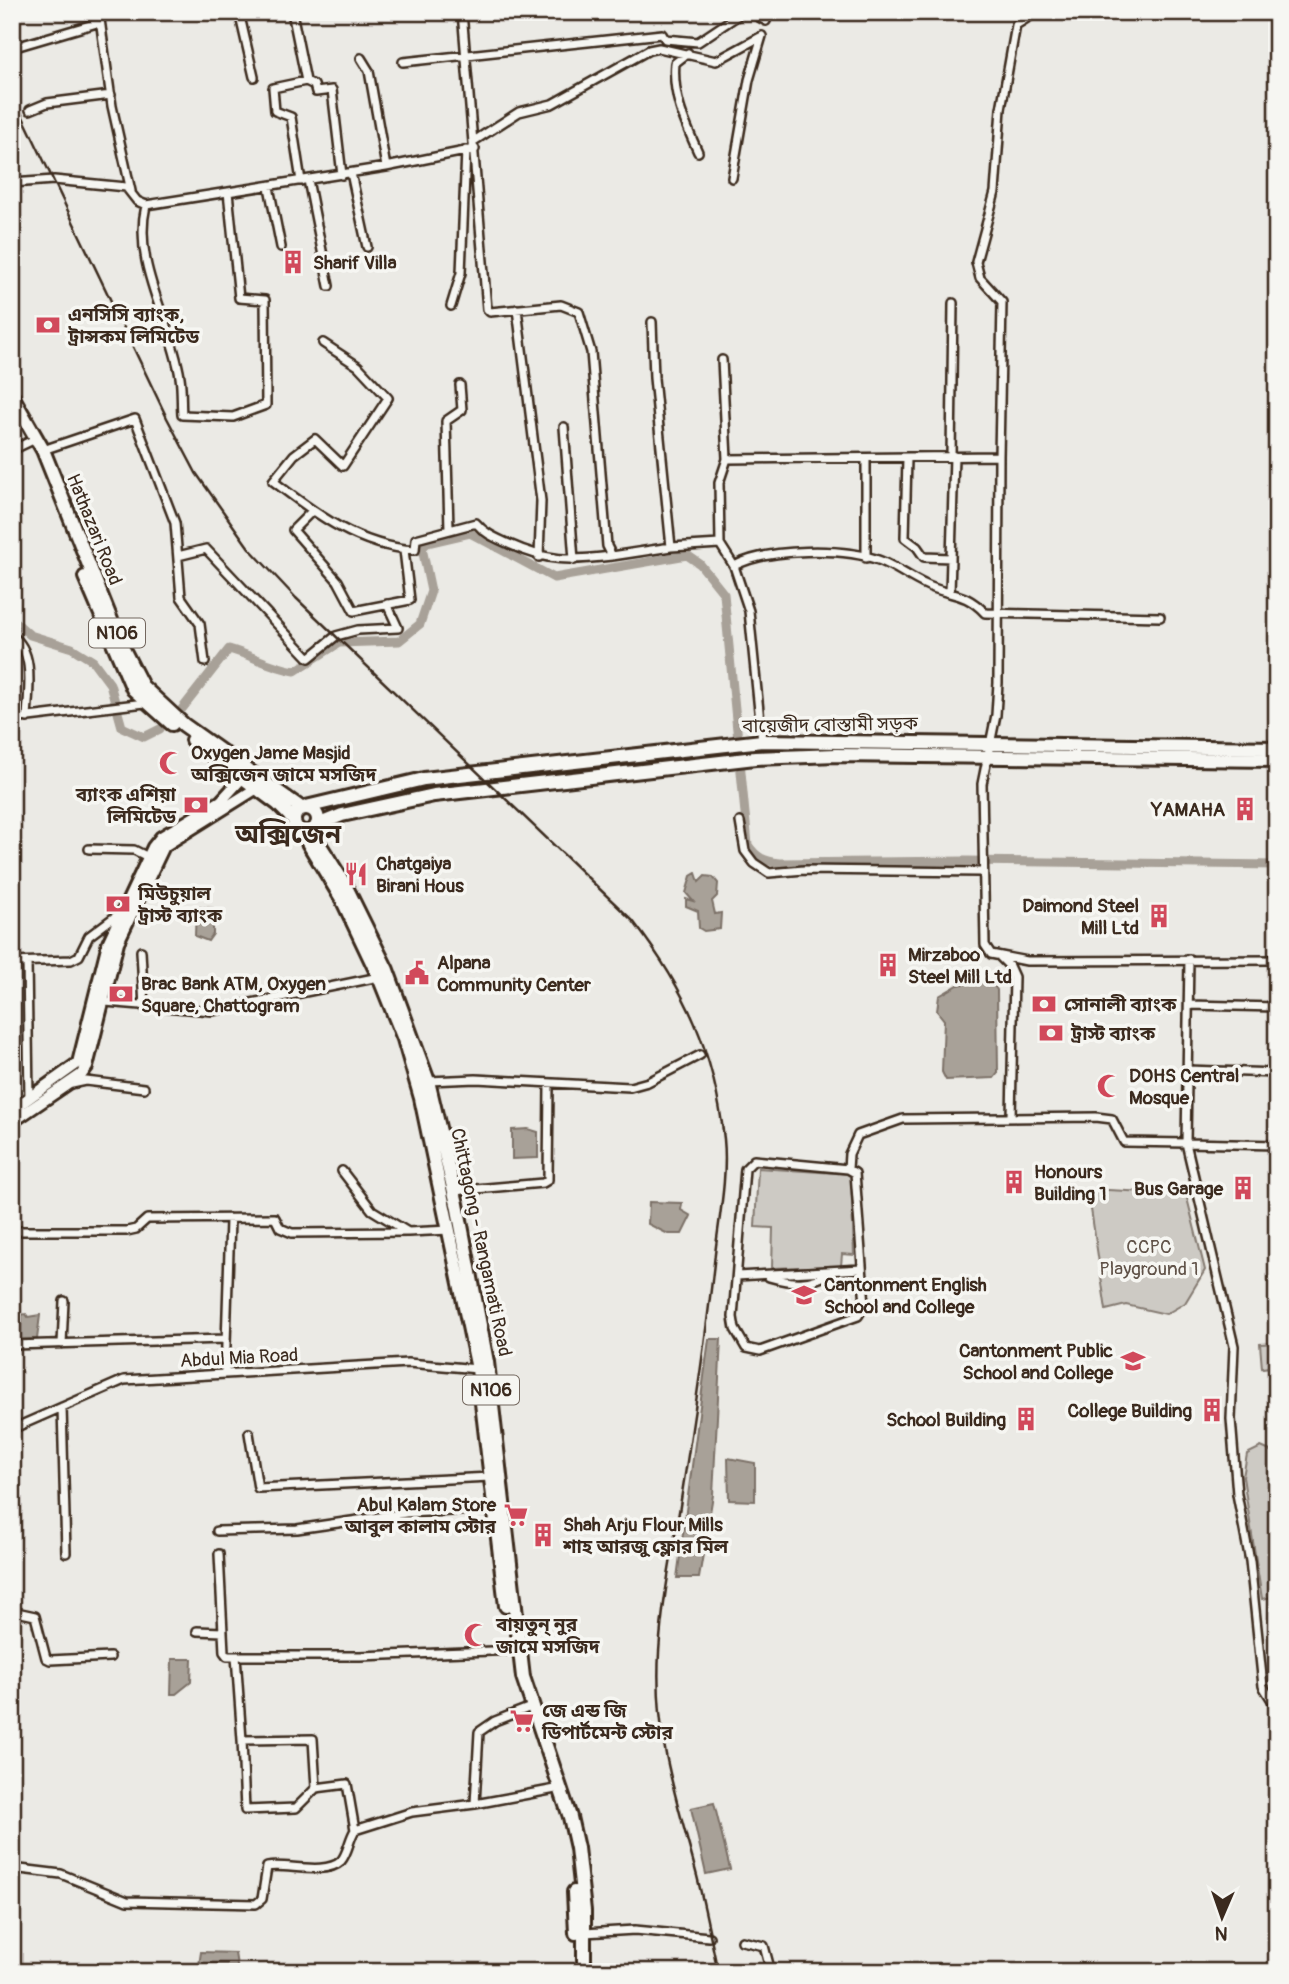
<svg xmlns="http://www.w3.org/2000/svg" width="1289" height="1984" viewBox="0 0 1289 1984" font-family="Pangolin,'Noto Sans Bengali',sans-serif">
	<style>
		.green { fill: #cdcac4; stroke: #847a71; stroke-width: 2 }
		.water { fill: #a8a198; stroke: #7c7167; stroke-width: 2 }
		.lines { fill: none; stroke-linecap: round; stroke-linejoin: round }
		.canal { stroke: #a8a198; stroke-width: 9 }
		.minor-casing { stroke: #3b2a1e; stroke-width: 12 }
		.secondary-casing { stroke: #3b2a1e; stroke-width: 16 }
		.primary-casing { stroke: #3b2a1e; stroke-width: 18 }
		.trunk-casing { stroke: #3b2a1e; stroke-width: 18 }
		.minor { stroke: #f6f6f2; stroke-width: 7 }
		.secondary { stroke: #f6f6f2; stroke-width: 10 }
		.primary { stroke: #f6f6f2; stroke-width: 12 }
		.trunk { stroke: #f6f6f2; stroke-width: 12 }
		.rail { stroke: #3b2a1e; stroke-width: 2.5 }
		.labels { text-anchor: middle; stroke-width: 7; stroke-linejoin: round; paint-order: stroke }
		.shield { fill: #f6f6f2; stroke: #73675e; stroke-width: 2 }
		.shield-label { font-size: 18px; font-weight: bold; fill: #3b2a1e }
		.poi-label { font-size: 19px; font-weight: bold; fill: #3b2a1e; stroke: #f6f6f2; text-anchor: start }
		.street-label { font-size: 19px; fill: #3b2a1e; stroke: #f6f6f2 }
		.park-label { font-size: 19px; fill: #605248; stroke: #f6f6f2 }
		.district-label { font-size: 26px; font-weight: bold; fill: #3b2a1e; stroke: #f6f6f2 }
	</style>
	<rect width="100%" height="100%" fill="#ebeae5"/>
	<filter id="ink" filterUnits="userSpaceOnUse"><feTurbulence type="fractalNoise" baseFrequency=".0143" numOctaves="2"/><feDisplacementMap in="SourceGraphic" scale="14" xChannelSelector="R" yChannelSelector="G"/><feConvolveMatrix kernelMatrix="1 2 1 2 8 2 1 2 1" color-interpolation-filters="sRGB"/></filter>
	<g filter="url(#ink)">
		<!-- green -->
		<path class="green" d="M758,1168L851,1174L854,1255L842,1254L841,1266L772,1268L773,1228L755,1227Z
			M1088,1189L1186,1194L1205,1270L1185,1303L1166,1314L1126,1305L1106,1310Z
			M1277,1343V1366L1262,1368L1260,1344Z
			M1261,1447L1277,1454V1596L1262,1599L1243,1477L1247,1454Z"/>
		<!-- water -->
		<path class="water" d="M696,873L699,882L705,876L713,877L718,883L717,896L712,901L715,914L721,913L720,929L704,931L699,928L698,911L686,906V899L693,901L686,893L691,876Z
			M196,907L213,908V934L208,941L195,936Z
			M983,980L992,983L997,990L998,1073L994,1078L946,1080L942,1072L944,1020L937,1011L939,996L958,985Z
			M528,1129L538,1132V1158L512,1159V1130Z
			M649,1202L682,1203L681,1210L691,1216L682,1234H668L648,1224Z
			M26,1314L28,1317L40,1315L37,1339L12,1340V1316Z
			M709,1339H721L713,1495L699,1578H677Z
			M728,1458L755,1463V1501L729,1500Z
			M172,1659H192L191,1682L176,1694H171Z
			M714,1803L730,1869L706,1874L691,1808Z
			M201,1952L235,1953L238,1972H198Z"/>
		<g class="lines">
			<!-- canal -->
			<path class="canal" d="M12,619L30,635L72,648L93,661L110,684L122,727L144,737L160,729
				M182,709L229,649C254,656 269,667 295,671L339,643L399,641L420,624L431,591L422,548L427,543L470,533L554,578L687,555L700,564L724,594L748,845C757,858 764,861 780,863L965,861L1277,865"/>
			<!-- minor casing -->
			<g class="minor-casing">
				<path id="minor" d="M99,12L112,106L131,191
					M239,12L254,77
					M292,12L306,81L273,88L275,111L291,117L301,181
					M462,12L487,309L490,312L561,305L579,312L591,352L607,546L612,556L671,547L720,544L734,566L749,611L762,741
					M750,12L766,21
					M12,48L97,23L101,27
					M688,53L675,63C672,96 685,123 698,152
					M361,58L369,71L386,167
					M403,62L662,34L665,39L698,42L743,12
					M306,81L314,85L316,92L332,90L342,175
					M30,110L47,103L111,95
					M474,141L519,112L552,104L649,50L659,48L716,61L762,36
					M351,173L367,247
					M732,178L749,80L762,36
					M308,180L329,286
					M12,183L54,180L126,187L137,201L146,205L386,167L475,149
					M269,187L281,247
					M146,205C132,266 171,319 180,377C182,389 181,403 182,415L233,417L266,405L265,300L239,298L228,192
					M451,306L461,273L466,150
					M517,309L541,501L539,557
					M652,322L654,378L671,547
					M323,343L358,366L388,398L343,466L315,439L294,455L273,481C317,515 358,546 415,550L416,539L476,523C485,534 496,538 509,544C549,562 569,561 612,556
					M722,360L727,459L999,456L1002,302L980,278L976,262L995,192L1001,109L1016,25L1037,12
					M564,427L574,560
					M12,450L31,441
					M43,450L135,419L175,523L181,597L200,624L205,662
					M951,456L953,303
					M999,456L998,683L996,715L982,784L985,945L991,954L1027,961L1277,960
					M866,458V558
					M907,458L905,538L917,547L924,557L951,558
					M312,511L293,530L338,581L354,611L410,600L404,550
					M449,529L446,421L462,410L460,385
					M720,544L719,483L727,459
					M178,556L206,549L309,658L336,636L358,630L398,628L387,604
					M734,566C768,548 844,547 881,561C896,567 909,577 924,584C950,597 963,590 985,613L1160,617
					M950,593L954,456
					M12,636C36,651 28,693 27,718
					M12,719L145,703
					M740,822L745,851L754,863L769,873L804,870L981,872
					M89,849L134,850L148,857
					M141,951L144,1007
					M1000,957L1009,966L1014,977L1011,1117
					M12,962L71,960L79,956L89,936L121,912
					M27,962L29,1098
					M105,1002L212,1011L379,977
					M1189,1005L1277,1007
					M1187,1070L1277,1073
					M428,1081L476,1079L630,1087L648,1082L700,1055
					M72,1084L86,1081L144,1088
					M1277,1145L1186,1143L1234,1346L1231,1419L1237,1494L1250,1561L1263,1686L1277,1708
					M754,1160L848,1169L855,1173L865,1305L858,1316L760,1351L746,1348L735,1329L733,1317L745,1169Z
					M848,1169L849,1154L858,1135L903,1119L1096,1117L1112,1119L1124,1142L1186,1143L1189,959
					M342,1171L372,1210L408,1232L450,1230
					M453,1191L543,1183L548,1180L549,1084
					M12,1231H127L136,1229L147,1219L275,1218L280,1228L292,1233L408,1232
					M737,1276L862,1269
					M769,1277C793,1284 809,1285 831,1273
					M62,1344L64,1301
					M12,1345L226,1339
					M225,1374L230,1220
					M62,1407L66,1553
					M12,1429L124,1380L408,1363L478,1369
					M249,1433L258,1488L491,1477
					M217,1531L297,1529L406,1513L497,1509
					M219,1554L224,1652L227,1656H360L518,1650
					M12,1611L35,1616L46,1658L50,1660L110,1657
					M197,1631L223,1632
					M236,1656L242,1740L313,1739L316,1788L347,1784L355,1830
					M242,1740L245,1810L296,1808L316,1788
					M475,1804L479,1732L495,1721L531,1707
					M12,1868L61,1874L127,1901L256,1904L262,1899L267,1867C285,1863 325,1876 341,1861C348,1853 349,1839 355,1830L412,1812L475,1804L561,1788
					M584,1933L635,1930L709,1937
					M742,1941L764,1946L771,1972"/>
			</g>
			<!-- secondary casing -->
			<g class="secondary-casing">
				<path id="secondary" d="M12,1110L78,1063L108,943L153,847L161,837L221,801L242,778
					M12,1122L81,1075L87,1067L118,942L164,846L257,788"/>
			</g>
			<!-- primary casing -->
			<g class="primary-casing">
				<path id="primary" d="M306,807L424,779L762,741L1277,748
					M317,825L342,815L434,795L755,758L836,755L1277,760"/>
			</g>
			<!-- trunk casing -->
			<g class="trunk-casing">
				<path id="trunk" d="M12,396L43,450L121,645L142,686L184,725L301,808
					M85,577L133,689L172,724
					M192,740L278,804L293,819
					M294 820a12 12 0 1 1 24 0a12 12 0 1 1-24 0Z
					M301,831L342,899L379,977L404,1039L421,1098L478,1369L506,1606
					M311,831L345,885L387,970L428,1081L457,1204L487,1362L523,1677L570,1817L577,1848L584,1911V1972
					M574,1892L576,1933"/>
			</g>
			<!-- minor -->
			<use href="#minor" class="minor"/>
			<!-- secondary -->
			<use href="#secondary" class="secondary"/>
			<!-- primary -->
			<use href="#primary" class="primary"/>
			<!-- trunk -->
			<use href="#trunk" class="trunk"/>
			<!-- rail -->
			<path class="rail" d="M12,94L167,418L196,473L249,548L296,598L633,921C686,990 714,1051 724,1139C728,1179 718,1223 714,1263C705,1345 693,1425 680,1506C672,1554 662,1603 659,1652C654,1737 676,1796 697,1876C705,1908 711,1940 718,1972"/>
		</g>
	</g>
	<!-- icons -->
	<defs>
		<g id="building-bare" transform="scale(1.89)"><path d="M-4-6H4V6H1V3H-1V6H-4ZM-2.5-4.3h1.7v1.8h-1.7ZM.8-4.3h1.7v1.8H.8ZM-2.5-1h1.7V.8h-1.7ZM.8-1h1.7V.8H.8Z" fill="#d1495b" stroke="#f6f6f2" stroke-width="2.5" paint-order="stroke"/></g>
		<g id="bank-bare" transform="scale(1.89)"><path d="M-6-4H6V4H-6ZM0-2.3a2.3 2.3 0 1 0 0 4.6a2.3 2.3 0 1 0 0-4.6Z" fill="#d1495b" stroke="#f6f6f2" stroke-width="2.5" paint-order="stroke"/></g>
		<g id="mosque-bare" transform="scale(1.89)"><path d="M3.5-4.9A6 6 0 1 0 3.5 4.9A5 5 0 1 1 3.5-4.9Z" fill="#d1495b" stroke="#f6f6f2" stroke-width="2.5" paint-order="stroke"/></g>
		<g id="restaurant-bare" transform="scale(1.89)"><path d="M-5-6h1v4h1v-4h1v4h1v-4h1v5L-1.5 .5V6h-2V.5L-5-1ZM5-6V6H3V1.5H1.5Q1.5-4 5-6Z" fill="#d1495b" stroke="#f6f6f2" stroke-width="2.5" paint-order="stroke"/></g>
		<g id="civic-bare" transform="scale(1.89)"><path d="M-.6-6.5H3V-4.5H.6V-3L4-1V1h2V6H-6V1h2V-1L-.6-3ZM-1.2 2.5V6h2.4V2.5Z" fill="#d1495b" stroke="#f6f6f2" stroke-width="2.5" paint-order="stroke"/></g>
		<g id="school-bare" transform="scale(1.89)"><path d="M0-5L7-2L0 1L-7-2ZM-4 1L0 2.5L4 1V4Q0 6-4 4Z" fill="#d1495b" stroke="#f6f6f2" stroke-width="2.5" paint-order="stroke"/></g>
		<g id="supermarket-bare" transform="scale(1.89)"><path d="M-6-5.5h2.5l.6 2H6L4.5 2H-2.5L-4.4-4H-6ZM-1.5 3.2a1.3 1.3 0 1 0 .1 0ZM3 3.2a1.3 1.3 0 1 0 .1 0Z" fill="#d1495b" stroke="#f6f6f2" stroke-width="2.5" paint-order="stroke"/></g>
	</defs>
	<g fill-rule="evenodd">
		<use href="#building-bare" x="293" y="262"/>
		<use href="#bank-bare" x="48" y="325"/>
		<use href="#mosque-bare" x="171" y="763"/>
		<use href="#bank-bare" x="196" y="805"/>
		<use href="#building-bare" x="1245" y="809"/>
		<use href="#restaurant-bare" x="356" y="874"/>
		<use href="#bank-bare" x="118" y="904"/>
		<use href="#building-bare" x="1159" y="916"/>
		<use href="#building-bare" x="888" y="965"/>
		<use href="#civic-bare" x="417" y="973"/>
		<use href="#bank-bare" x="121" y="994"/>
		<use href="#bank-bare" x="1044" y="1004"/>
		<use href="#bank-bare" x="1051" y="1033"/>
		<use href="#mosque-bare" x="1109" y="1086"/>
		<use href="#building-bare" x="1014" y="1182"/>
		<use href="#building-bare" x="1243" y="1188"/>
		<use href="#school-bare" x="804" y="1295"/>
		<use href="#school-bare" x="1133" y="1361"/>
		<use href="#building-bare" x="1212" y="1410"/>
		<use href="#building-bare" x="1026" y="1419"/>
		<use href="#supermarket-bare" x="516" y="1515"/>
		<use href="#building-bare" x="543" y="1535"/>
		<use href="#mosque-bare" x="476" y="1635"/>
		<use href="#supermarket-bare" x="522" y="1721"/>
	</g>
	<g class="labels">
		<!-- shield labels -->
		<g class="shield">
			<rect x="89" y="618.5" width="56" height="29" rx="5"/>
			<rect x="463" y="1375.5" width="56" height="29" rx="5"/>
		</g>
		<g class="shield-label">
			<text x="117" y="639">N106</text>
			<text x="491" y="1396">N106</text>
		</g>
		<!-- poi labels -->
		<g class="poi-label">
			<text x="313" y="269">Sharif Villa</text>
			<text x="68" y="321">এনসিসি ব্যাংক,<tspan x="68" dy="22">ট্রান্সকম লিমিটেড</tspan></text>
			<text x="191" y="759">Oxygen Jame Masjid<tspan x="191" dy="22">অক্সিজেন জামে মসজিদ</tspan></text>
			<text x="176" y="801" text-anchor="end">ব্যাংক এশিয়া<tspan x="176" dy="22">লিমিটেড</tspan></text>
			<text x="1225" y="816" text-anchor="end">YAMAHA</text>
			<text x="376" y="870">Chatgaiya<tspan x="376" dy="22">Birani Hous</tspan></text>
			<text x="138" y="900">মিউচুয়াল<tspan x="138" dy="22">ট্রাস্ট ব্যাংক</tspan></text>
			<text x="1139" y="912" text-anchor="end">Daimond Steel<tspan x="1139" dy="22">Mill Ltd</tspan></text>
			<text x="908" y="961">Mirzaboo<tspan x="908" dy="22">Steel Mill Ltd</tspan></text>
			<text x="437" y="969">Alpana<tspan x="437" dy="22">Community Center</tspan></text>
			<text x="141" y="990">Brac Bank ATM, Oxygen<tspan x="141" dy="22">Square, Chattogram</tspan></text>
			<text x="1064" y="1011">সোনালী ব্যাংক</text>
			<text x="1071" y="1040">ট্রাস্ট ব্যাংক</text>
			<text x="1129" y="1082">DOHS Central<tspan x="1129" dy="22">Mosque</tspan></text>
			<text x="1034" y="1178">Honours<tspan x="1034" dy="22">Building 1</tspan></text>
			<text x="1223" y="1195" text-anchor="end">Bus Garage</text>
			<text x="824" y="1291">Cantonment English<tspan x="824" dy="22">School and College</tspan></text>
			<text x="1113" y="1357" text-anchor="end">Cantonment Public<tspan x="1113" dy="22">School and College</tspan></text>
			<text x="1192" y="1417" text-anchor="end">College Building</text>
			<text x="1006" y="1426" text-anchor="end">School Building</text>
			<text x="496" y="1511" text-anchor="end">Abul Kalam Store<tspan x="496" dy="22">আবুল কালাম স্টোর</tspan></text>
			<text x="563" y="1531">Shah Arju Flour Mills<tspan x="563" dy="22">শাহ আরজু ফ্লোর মিল</tspan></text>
			<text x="496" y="1631">বায়তুন্ নুর<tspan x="496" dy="22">জামে মসজিদ</tspan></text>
			<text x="542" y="1717">জে এন্ড জি<tspan x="542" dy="22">ডিপার্টমেন্ট স্টোর</tspan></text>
		</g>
		<!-- street labels -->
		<g class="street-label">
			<text transform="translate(95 529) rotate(68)" y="7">Hathazari Road</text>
			<text transform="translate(830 724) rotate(-1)" y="7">বায়েজীদ বোস্তামী সড়ক</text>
			<text transform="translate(482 1242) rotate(78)" y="7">Chittagong - Rangamati Road</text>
			<text transform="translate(239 1357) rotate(-3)" y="7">Abdul Mia Road</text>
		</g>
		<!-- park labels -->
		<g class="park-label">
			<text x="1149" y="1253">CCPC<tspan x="1149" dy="22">Playground 1</tspan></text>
		</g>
		<!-- district labels -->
		<g class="district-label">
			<text x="288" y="843">অক্সিজেন</text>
		</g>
	</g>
	<!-- margin -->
	<rect width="1289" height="1984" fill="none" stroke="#f6f6f2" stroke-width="42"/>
	<rect x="21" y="21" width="1247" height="1942" fill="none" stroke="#3b2a1e" stroke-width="2.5" filter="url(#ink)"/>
	<!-- north arrow -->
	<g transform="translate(1222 1917) rotate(182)" stroke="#f6f6f2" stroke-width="5" paint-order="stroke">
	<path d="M0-5L12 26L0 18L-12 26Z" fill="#3b2a1e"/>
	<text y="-10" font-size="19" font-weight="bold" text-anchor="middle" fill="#3b2a1e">N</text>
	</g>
</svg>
